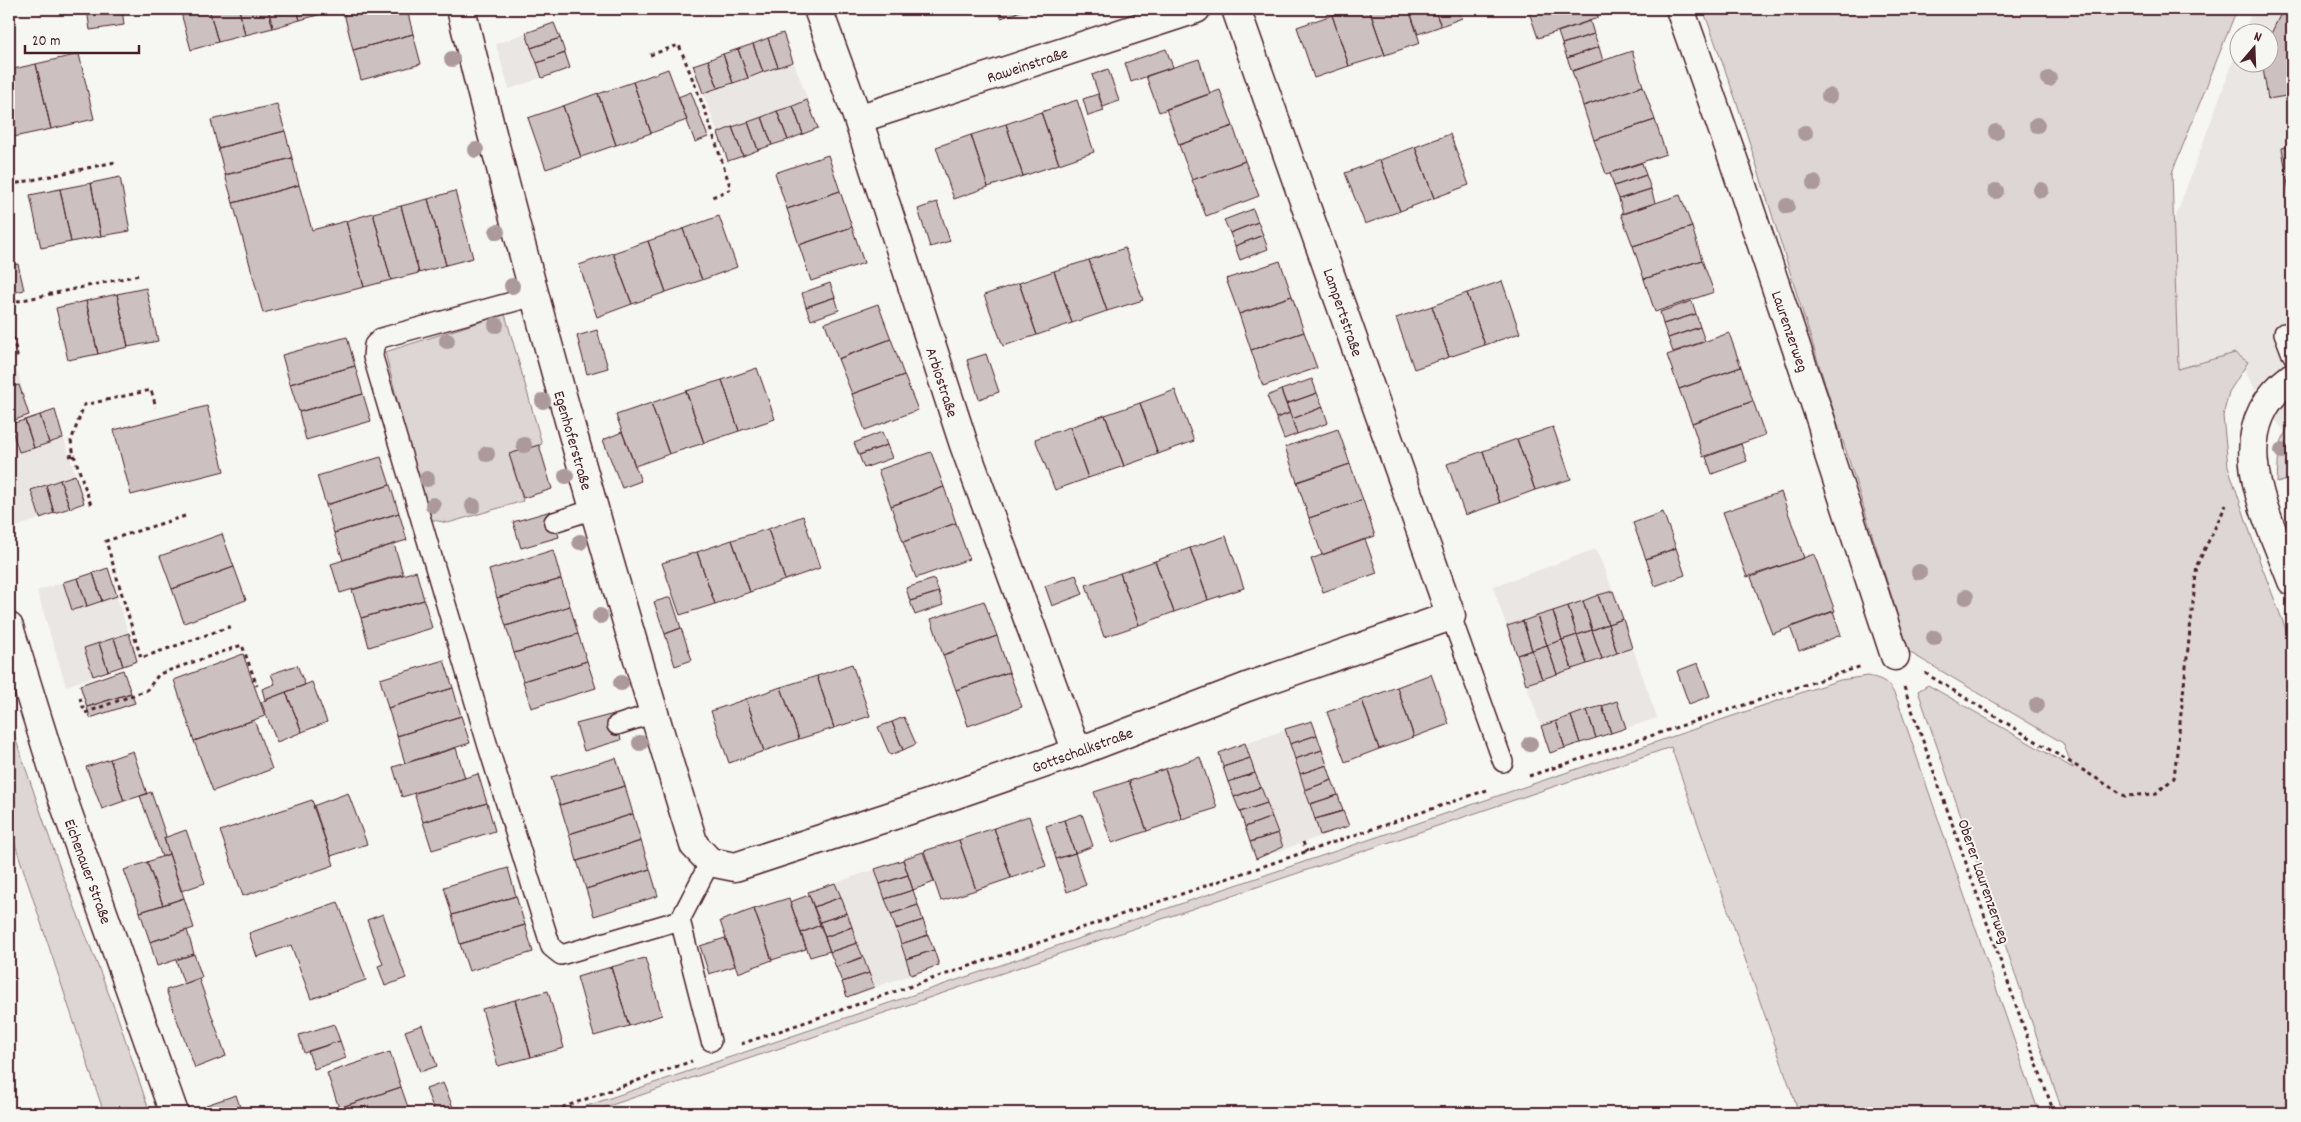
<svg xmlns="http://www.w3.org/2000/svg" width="2301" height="1122" viewBox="0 0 2301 1122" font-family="Dekko,sans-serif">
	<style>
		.built { fill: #e9e6e3 }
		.green { fill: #ddd6d5; stroke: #947a80 }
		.building { fill: #ccc1c0; stroke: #4a1f2b }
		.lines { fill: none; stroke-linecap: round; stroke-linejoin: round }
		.lane-casing { stroke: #4a1f2b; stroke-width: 22 }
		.street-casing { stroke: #4a1f2b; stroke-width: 31 }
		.secondary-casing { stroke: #4a1f2b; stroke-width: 31 }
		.path { stroke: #4a1f2b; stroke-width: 3; stroke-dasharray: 4 4; stroke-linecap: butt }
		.lane { stroke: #f6f6f2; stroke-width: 19 }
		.street { stroke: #f6f6f2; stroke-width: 28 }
		.secondary { stroke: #f6f6f2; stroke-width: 28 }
		.tree { fill: #ac999c }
		.labels { text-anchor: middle; stroke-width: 4; stroke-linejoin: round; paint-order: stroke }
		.street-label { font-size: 16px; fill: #4a1f2b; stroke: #f6f6f2 }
	</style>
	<rect width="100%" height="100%" fill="#f6f6f2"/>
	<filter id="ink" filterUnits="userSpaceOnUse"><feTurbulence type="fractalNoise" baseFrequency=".02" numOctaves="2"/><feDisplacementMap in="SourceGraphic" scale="10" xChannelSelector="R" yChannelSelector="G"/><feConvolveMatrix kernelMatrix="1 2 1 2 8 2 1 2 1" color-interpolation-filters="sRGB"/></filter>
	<g filter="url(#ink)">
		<!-- built -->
		<path class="built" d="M2253,9H2292V457L2284,431L2264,405L2235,353L2178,369L2173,224L2238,48V62H2268V32H2244Z
			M554,23L570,68L509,89L496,44Z
			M783,33L818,128L728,161L693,65Z
			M9,339L29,415L9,422Z
			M55,410L84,503L13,528L9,512V425Z
			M1596,549L1613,591L1657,718L1550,753L1493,587Z
			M108,568L137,661L66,686L37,591Z
			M1312,721L1349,826L1256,859L1219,753Z
			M903,860L939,965L847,997L808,892Z"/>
		<!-- green -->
		<path class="green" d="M1703,9H2237L2172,173L2178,369L2235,353L2248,362L2229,392L2223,416L2228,466L2260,562L2292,645V1113H2063L1918,691L1928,685L2073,768L2063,743L1909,652L1738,106Z
			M505,314L542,444L509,454L523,501L448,523L433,520L426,513L385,352Z
			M2292,418C2292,439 2288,459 2287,480L2277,483L2279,447Z
			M1868,676C1887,680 1890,684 1898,702L2039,1113H1799L1671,747L588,1113H566L1809,690L1840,680Z
			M9,720L62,874L117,1015L150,1113H104L9,826Z"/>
		<!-- building -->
		<path class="building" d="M87,9H122L124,25L90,30Z
			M180,9H209L218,42L191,50Z
			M209,9H239L245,35L218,42Z
			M239,9H268L273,28L245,35Z
			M268,9H297L300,20L273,28Z
			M297,9H339L300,20Z
			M343,9H407L413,34L353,50Z
			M998,9H1015L1016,13L1001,18Z
			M1015,9H1027L1016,13Z
			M1350,9H1369L1385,55L1349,66L1332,15Z
			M1369,9H1409L1420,43L1385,55Z
			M1409,9H1434L1441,26L1418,34Z
			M1434,9H1459L1462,18L1441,26Z
			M1528,9H1595L1598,18L1538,38Z
			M2283,9H2292V95L2268,99L2262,62H2268V40Z
			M1332,15L1349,66L1314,78L1297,27Z
			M1590,21L1594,34L1562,44L1558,32Z
			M554,23L560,38L531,48L526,33Z
			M783,33L793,62L778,67L768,38Z
			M413,34L421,64L361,80L353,50Z
			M1594,34L1599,47L1567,58L1562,44Z
			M560,38L565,53L537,63L531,48Z
			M768,38L778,67L763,72L753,44Z
			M753,44L763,72L748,78L738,49Z
			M1599,47L1603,61L1572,71L1567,58Z
			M738,49L748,78L733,83L723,54Z
			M1166,49L1173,67L1131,82L1125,63Z
			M1632,51L1643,86L1583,106L1572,71Z
			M565,53L570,68L542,78L537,63Z
			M79,54L94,119L51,129L36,64Z
			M723,54L733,83L718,88L708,60Z
			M1199,59L1210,94L1159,112L1146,76Z
			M708,60L718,88L703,93L693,65Z
			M36,64L51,129L9,138V70Z
			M668,69L687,120L651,133L633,82Z
			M1108,69L1119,101L1103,107L1092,75Z
			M633,82L651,133L616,145L598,94Z
			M1643,86L1655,120L1594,140L1583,106Z
			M1220,90L1233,126L1179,145L1166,109Z
			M691,92L708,137L695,142L678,97Z
			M598,93L616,145L581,157L563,106Z
			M1098,94L1104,111L1088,116L1083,99Z
			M807,100L818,128L803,134L793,106Z
			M1077,100L1094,152L1059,164L1041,112Z
			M277,104L285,131L218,148L211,120Z
			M563,106L581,157L546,169L528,118Z
			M793,106L803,134L788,140L777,111Z
			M777,111L788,140L772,145L762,117Z
			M1041,112L1059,164L1023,176L1006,124Z
			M762,117L772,145L758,150L748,122Z
			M1655,120L1666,154L1606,174L1594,140Z
			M748,122L758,150L743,156L732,127Z
			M1006,124L1023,176L988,187L971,135Z
			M1233,126L1245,161L1192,180L1179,145Z
			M732,127L743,156L728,161L718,133Z
			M285,131L292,158L225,175L218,148Z
			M1450,134L1469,185L1434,198L1415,147Z
			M971,135L988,187L954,199L936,147Z
			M2292,146V210L2282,148Z
			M1415,147L1434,198L1400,211L1380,160Z
			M828,155L840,191L787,209L775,173Z
			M292,158L299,185L233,203L225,175Z
			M1380,160L1400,211L1365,224L1345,173Z
			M1245,161L1259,196L1206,216L1192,180Z
			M1642,163L1646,175L1614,186L1610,173Z
			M1646,175L1651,189L1619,199L1614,186Z
			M120,177L130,231L101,236L91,183Z
			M91,183L101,236L71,242L60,189Z
			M299,185L312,230L346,221L364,287L263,313L233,203Z
			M60,189L71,242L41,248L30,195Z
			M1651,189L1655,203L1623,214L1619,199Z
			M455,191L473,258L446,265L428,199Z
			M840,191L852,227L799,245L787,209Z
			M1680,195L1692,227L1633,246L1621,214Z
			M428,199L446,265L419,273L401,206Z
			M937,202L950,241L930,247L918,209Z
			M401,206L419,273L391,280L373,213Z
			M1253,209L1258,222L1230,233L1224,220Z
			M373,213L391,280L364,287L346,221Z
			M719,216L737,267L702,280L683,229Z
			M1258,222L1263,235L1235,246L1230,233Z
			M852,227L864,263L811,281L799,245Z
			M1692,227L1702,260L1644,279L1633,246Z
			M683,229L702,280L666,292L648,241Z
			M1263,235L1268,249L1240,260L1235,246Z
			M648,241L666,292L632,304L613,253Z
			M1125,248L1143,300L1107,311L1089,260Z
			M613,253L632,304L597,317L579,265Z
			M1089,260L1107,311L1072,323L1054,271Z
			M1702,260L1714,292L1655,312L1644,279Z
			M1280,261L1292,296L1239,314L1226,279Z
			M18,264L24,290L9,294V266Z
			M1054,271L1072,323L1037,335L1019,283Z
			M1502,281L1520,333L1485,345L1467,293Z
			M830,283L835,297L806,307L802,293Z
			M1019,283L1037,335L1003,346L984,295Z
			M146,288L158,341L128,347L117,294Z
			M1467,293L1485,345L1449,357L1432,306Z
			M117,294L128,347L98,354L86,301Z
			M1292,296L1304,332L1251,350L1239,314Z
			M835,297L839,310L811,320L806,307Z
			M86,301L98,354L68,360L56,308Z
			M1692,301L1696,314L1663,324L1660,312Z
			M878,304L891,339L838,359L825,323Z
			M1432,306L1449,357L1414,369L1396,318Z
			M1696,314L1700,327L1668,338L1663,324Z
			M1700,327L1705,341L1673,352L1668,338Z
			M597,330L608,368L587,374L577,336Z
			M1304,332L1317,368L1263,386L1251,350Z
			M1729,333L1741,367L1679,389L1667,355Z
			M347,337L355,366L290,384L282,355Z
			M891,339L904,375L852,394L838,359Z
			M986,354L999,392L979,399L967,360Z
			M355,366L363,394L299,412L290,384Z
			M1741,367L1753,401L1692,423L1679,389Z
			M757,368L775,419L739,431L722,380Z
			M904,375L918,410L865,430L852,394Z
			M1312,379L1317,393L1286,404L1281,390Z
			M722,380L739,431L704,443L686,391Z
			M19,385L29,415L12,421L9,409V387Z
			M1175,390L1194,441L1158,454L1140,403Z
			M1281,390L1290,413L1276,418L1267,396Z
			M686,391L704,443L669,454L651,403Z
			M1317,393L1323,407L1292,419L1286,404Z
			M363,394L371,421L306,440L299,412Z
			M1753,401L1765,435L1703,457L1692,423Z
			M651,403L669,454L635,466L616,415Z
			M1140,403L1158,454L1124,466L1105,415Z
			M207,406L224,471L131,495L114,430Z
			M1323,407L1328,423L1297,434L1292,419Z
			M55,410L63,438L49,443L40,415Z
			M1290,413L1297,434L1284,439L1276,418Z
			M40,415L49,443L34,448L25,420Z
			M1105,415L1124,466L1088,478L1070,427Z
			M25,420L34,448L19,452L10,424Z
			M1070,427L1088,478L1055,490L1035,439Z
			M1553,427L1571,479L1535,490L1517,439Z
			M1338,429L1350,464L1297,482L1285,447Z
			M622,432L641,481L622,488L603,440Z
			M882,432L887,445L859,455L854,443Z
			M1517,439L1535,490L1500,503L1483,451Z
			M1741,444L1747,461L1712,474L1706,457Z
			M539,445L552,489L523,498L509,454Z
			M887,445L892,458L864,468L859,455Z
			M1483,451L1500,503L1465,515L1447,464Z
			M931,452L944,487L891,506L878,470Z
			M381,457L390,485L326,505L317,476Z
			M1350,464L1363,500L1309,518L1297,482Z
			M75,475L84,503L70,508L60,480Z
			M60,480L70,508L54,513L46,485Z
			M46,485L54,513L40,518L31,490Z
			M390,485L399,513L334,533L326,505Z
			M944,487L956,523L903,542L891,506Z
			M1781,492L1804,558L1747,577L1723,512Z
			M1363,500L1375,536L1322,555L1309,518Z
			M551,511L559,537L521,548L513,522Z
			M1663,512L1676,548L1646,559L1633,523Z
			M399,513L407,540L343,560L334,533Z
			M803,516L820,568L785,580L768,529Z
			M956,523L969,559L916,578L903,542Z
			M768,529L785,580L750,592L732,540Z
			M222,534L234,567L172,589L160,556Z
			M1226,536L1244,588L1208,600L1190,548Z
			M1365,539L1377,573L1323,592L1311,559Z
			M732,540L750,592L715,604L697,552Z
			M394,544L403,574L340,593L331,564Z
			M1190,548L1208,600L1174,612L1155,561Z
			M1676,548L1685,575L1655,586L1646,559Z
			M553,550L561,579L497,598L489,570Z
			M697,552L715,604L680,615L662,563Z
			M1814,554L1835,611L1772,634L1751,577Z
			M1155,561L1174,612L1139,625L1120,573Z
			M234,567L246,600L184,623L172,589Z
			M108,568L117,596L102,601L93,573Z
			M416,571L424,600L361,618L352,590Z
			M93,573L102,601L87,606L78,578Z
			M1120,573L1139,625L1104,637L1086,585Z
			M1076,575L1083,594L1052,606L1045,586Z
			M78,578L87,606L72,610L63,582Z
			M561,579L570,606L506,626L497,598Z
			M934,579L939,592L910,601L906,588Z
			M1613,591L1623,619L1608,624L1598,595Z
			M939,592L943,605L915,615L910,601Z
			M1598,595L1608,624L1592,630L1583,601Z
			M671,597L681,628L665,634L654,602Z
			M424,600L432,628L369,647L361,618Z
			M984,601L997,636L943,655L931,619Z
			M1583,601L1592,630L1577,635L1568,606Z
			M570,606L578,634L514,653L506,626Z
			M1568,606L1577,635L1562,640L1553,611Z
			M1553,611L1562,640L1547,645L1537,616Z
			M1833,611L1841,635L1799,651L1790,627Z
			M1537,616L1547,645L1532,650L1523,621Z
			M1623,619L1632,648L1617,653L1608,624Z
			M1523,621L1532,650L1517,655L1507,626Z
			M1608,624L1617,653L1602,659L1592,630Z
			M681,628L692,660L675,666L665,634Z
			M1592,630L1602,659L1587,664L1577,635Z
			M129,633L137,661L123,666L114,638Z
			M578,634L587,661L523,681L514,653Z
			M1577,635L1587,664L1572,669L1562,640Z
			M997,636L1009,672L956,690L943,655Z
			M114,638L123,666L108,671L99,643Z
			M1562,640L1572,669L1557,674L1547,645Z
			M99,643L108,671L93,676L84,648Z
			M1547,645L1557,674L1542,679L1532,650Z
			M1532,650L1542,679L1526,684L1517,655Z
			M243,654L265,716L194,741L174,680Z
			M444,660L453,688L388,708L380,679Z
			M587,661L596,688L531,708L523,681Z
			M1698,663L1710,696L1689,704L1677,671Z
			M852,664L870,716L834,728L817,676Z
			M297,665L305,685L265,700L262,689L275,684L271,674Z
			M123,670L131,693L87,707L80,685Z
			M1009,672L1022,707L968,726L956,690Z
			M1431,674L1449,724L1414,737L1397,687Z
			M817,676L834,728L799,739L781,687Z
			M312,682L327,722L302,732L286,692Z
			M781,687L799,739L764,751L746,699Z
			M1397,687L1414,737L1379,749L1362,700Z
			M453,688L461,716L397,736L388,708Z
			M286,692L302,732L277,742L261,702Z
			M131,693L135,703L90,718L87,707Z
			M746,699L764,751L729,763L711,711Z
			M1362,700L1379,749L1345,762L1327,712Z
			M1617,701L1626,728L1611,733L1602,706Z
			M1602,706L1611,733L1596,738L1587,710Z
			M1587,710L1596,738L1580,743L1571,716Z
			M614,714L621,740L584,751L576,724Z
			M461,716L470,743L405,763L397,736Z
			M1571,716L1580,743L1565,748L1556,721Z
			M904,717L916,744L903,750L892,722Z
			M254,720L272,769L213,791L194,741Z
			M1312,721L1317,735L1290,744L1285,729Z
			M1556,721L1565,748L1550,753L1541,726Z
			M892,722L903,750L890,755L878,727Z
			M1317,735L1322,750L1295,759L1290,744Z
			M1245,743L1250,758L1223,767L1219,753Z
			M456,748L465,778L402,797L393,767Z
			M1322,750L1327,765L1300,774L1295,759Z
			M133,751L147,794L124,801L110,759Z
			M1200,757L1217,808L1182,819L1165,769Z
			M616,758L625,786L560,805L551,777Z
			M1250,758L1255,773L1228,782L1223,767Z
			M110,759L124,801L102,809L86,767Z
			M1327,765L1332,780L1305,790L1300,774Z
			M1165,769L1182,819L1147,831L1129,781Z
			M1255,773L1261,787L1234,797L1228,782Z
			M478,774L487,803L423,822L414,793Z
			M1332,780L1338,795L1310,804L1305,790Z
			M1129,781L1147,831L1112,843L1094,792Z
			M625,786L633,814L569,834L560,805Z
			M1261,787L1267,803L1240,812L1234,797Z
			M151,792L166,836L164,838L169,854L162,857L140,796Z
			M348,793L367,844L331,856L313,806Z
			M1338,795L1343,811L1315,819L1310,804Z
			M312,800L334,865L243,896L220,831Z
			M487,803L495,831L432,850L423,822Z
			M1267,803L1272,817L1245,827L1240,812Z
			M1343,811L1349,826L1320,835L1315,819Z
			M633,814L641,841L577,861L569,834Z
			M1082,814L1093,846L1075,853L1064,820Z
			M1029,816L1046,866L1011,878L994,828Z
			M1272,817L1278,833L1250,842L1245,827Z
			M1064,820L1075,853L1056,859L1046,826Z
			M994,828L1011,878L976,890L959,840Z
			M186,830L205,883L181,891L164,838Z
			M1278,833L1283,847L1256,859L1250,842Z
			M959,840L976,890L941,901L924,851Z
			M641,841L650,869L586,889L577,861Z
			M923,852L934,882L913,890L903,859Z
			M1075,853L1086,885L1067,892L1056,859Z
			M169,854L184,898L163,905L147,862Z
			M903,860L908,875L880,884L875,869Z
			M147,862L163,905L140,912L124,870Z
			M508,868L516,896L452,915L444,887Z
			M650,869L658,896L594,916L586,889Z
			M908,875L913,890L885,899L880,884Z
			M835,883L841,897L814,907L808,892Z
			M913,890L918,905L891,914L885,899Z
			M809,895L820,925L801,933L790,902Z
			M516,896L525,925L460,944L452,915Z
			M841,897L847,913L820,922L814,907Z
			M184,898L194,928L150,942L140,912Z
			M789,898L806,949L772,960L754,909Z
			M338,902L366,980L311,999L291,945L257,957L249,933Z
			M918,905L923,920L896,929L891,914Z
			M754,909L772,960L738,973L720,921Z
			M847,913L852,927L825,937L820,922Z
			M383,914L406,978L385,986L378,966L383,964L367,920Z
			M923,920L928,935L901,944L896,929Z
			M525,925L533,952L469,971L460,944Z
			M820,925L830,951L810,957L801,933Z
			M852,927L857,943L830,952L825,937Z
			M187,930L194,954L157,966L150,942Z
			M928,935L934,950L906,959L901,944Z
			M725,938L735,966L709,974L700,946Z
			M857,943L863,957L836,967L830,952Z
			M934,950L939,965L911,975L906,959Z
			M194,954L202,977L184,984L176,960Z
			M863,957L869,973L842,982L836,967Z
			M645,958L662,1015L629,1026L611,967Z
			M611,967L629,1026L594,1036L577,977Z
			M869,973L874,987L847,997L842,982Z
			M199,979L226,1056L195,1068L166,990Z
			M548,991L564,1048L531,1057L515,1000Z
			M515,1000L531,1057L498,1066L482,1009Z
			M334,1024L340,1041L304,1053L299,1035Z
			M422,1025L437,1066L420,1072L405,1031Z
			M340,1041L346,1058L314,1069L308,1051Z
			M390,1052L401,1087L339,1108L327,1073Z
			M443,1083L455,1112L452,1113H435L426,1089Z
			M401,1087L410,1113H340L339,1108Z
			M236,1095L242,1113H209L206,1105Z"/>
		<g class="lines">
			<!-- lane casing -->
			<g class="lane-casing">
				<path id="lane" d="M534,296L381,338L374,345L373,357L487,743L551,947L561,955L680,920
					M2284,333L2292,354
					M554,522L594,509
					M1451,616L1503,762
					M617,725L654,713
					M710,862L680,920L711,1041"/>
			</g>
			<!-- street casing -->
			<g class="street-casing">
				<path id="street" d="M461,9C529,290 609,568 694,845L710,862L735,867L925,805L1077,752L1247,687L1451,616L1236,9
					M818,9L858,119L964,445L1077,752
					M1680,9L1731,153L1822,424L1829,455L1895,656
					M858,119L1196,9
					M2292,377C2219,431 2267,514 2292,581"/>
			</g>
			<!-- secondary casing -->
			<g class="secondary-casing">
				<path id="secondary" d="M9,627L61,794L174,1113"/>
			</g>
			<!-- path -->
			<path class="path" d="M650,55L679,45L706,113L731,189L712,197
				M9,185L115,162
				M9,303L139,275
				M9,314L17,356L12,357
				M74,455L91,505
				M69,456L74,455L71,441L84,405L151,390L156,407
				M185,516L106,541L141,658L232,626
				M1925,673L2125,796L2155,794L2174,778L2197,565L2226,505
				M1904,687L2054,1113
				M80,698L85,713L147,690L159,674L242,645L257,686
				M1529,776L1862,666
				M1303,842L1307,852
				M741,1044L1490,789
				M547,1113L692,1061"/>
			<!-- lane -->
			<use href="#lane" class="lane"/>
			<!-- street -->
			<use href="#street" class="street"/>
			<!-- secondary -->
			<use href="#secondary" class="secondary"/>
		</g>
		<!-- trees -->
		<g class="tree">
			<circle cx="452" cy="59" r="8"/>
			<circle cx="2049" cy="79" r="8"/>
			<circle cx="1829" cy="96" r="8"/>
			<circle cx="2037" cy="125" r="8"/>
			<circle cx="1996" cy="132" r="8"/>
			<circle cx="1805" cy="133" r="8"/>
			<circle cx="476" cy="150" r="8"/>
			<circle cx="1814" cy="183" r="8"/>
			<circle cx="2041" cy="190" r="8"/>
			<circle cx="1996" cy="191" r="8"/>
			<circle cx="1787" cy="206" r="8"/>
			<circle cx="497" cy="232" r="8"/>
			<circle cx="512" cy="286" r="8"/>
			<circle cx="496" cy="325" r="8"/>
			<circle cx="447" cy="341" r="8"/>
			<circle cx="543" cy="401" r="8"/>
			<circle cx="524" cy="445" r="8"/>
			<circle cx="2282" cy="451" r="8"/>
			<circle cx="487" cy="454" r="8"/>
			<circle cx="566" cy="476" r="8"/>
			<circle cx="427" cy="479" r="8"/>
			<circle cx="433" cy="505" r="8"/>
			<circle cx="473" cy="506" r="8"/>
			<circle cx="580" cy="542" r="8"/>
			<circle cx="1919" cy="572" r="8"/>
			<circle cx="1966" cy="597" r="8"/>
			<circle cx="600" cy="616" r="8"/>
			<circle cx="1934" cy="638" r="8"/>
			<circle cx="621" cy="683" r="8"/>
			<circle cx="2037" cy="705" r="8"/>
			<circle cx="640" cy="743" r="8"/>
			<circle cx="1530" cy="744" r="8"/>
		</g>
	</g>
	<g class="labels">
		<!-- street labels -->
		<g class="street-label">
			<text transform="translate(1027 64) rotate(-18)" y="6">Raweinstraße</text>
			<text transform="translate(1344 312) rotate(71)" y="6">Lampertstraße</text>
			<text transform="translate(1791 331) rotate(71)" y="6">Laurenzerweg</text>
			<text transform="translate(943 382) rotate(72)" y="6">Arbiostraße</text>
			<text transform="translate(574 440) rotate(74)" y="6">Egenhoferstraße</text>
			<text transform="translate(1082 749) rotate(-20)" y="6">Gottschalkstraße</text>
			<text transform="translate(89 871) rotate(70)" y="6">Eichenauer Straße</text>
			<text transform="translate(1985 881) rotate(71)" y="6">Oberer Laurenzerweg</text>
		</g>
	</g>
	<!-- margin -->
	<rect width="2301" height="1122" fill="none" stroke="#f6f6f2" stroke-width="30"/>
	<rect x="15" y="15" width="2271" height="1092" fill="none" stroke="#4a1f2b" stroke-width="2" filter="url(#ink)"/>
	<!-- north arrow -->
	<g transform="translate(2254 48) rotate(19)"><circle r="24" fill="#f6f6f2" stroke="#b1a0a2"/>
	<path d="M0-4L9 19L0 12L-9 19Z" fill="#4a1f2b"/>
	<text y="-8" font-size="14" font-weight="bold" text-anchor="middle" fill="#4a1f2b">N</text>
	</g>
	<!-- scale -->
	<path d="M25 45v8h114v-8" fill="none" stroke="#4a1f2b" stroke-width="2.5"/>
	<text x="32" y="45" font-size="15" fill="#4a1f2b" stroke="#f6f6f2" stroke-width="4" paint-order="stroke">20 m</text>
</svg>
